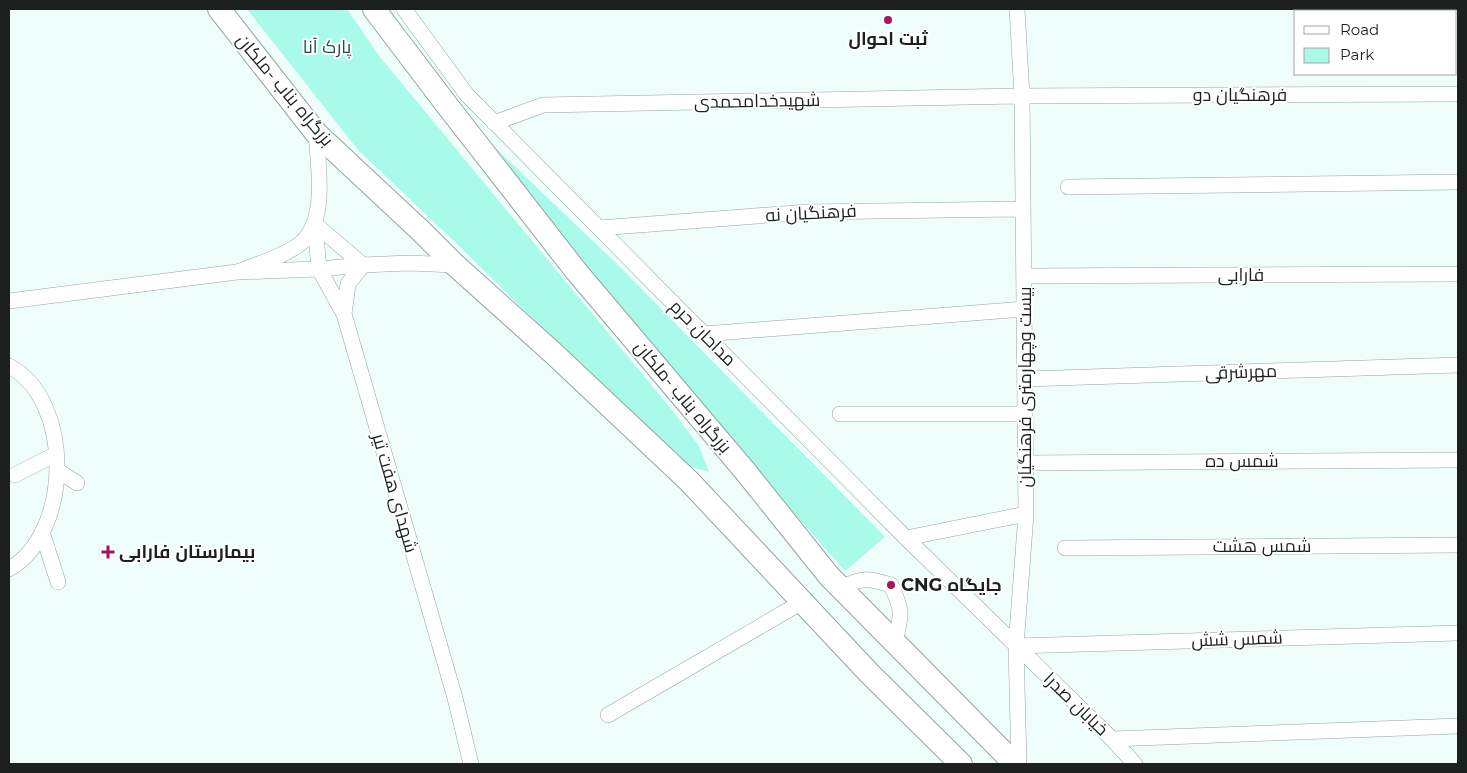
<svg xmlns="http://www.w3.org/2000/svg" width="1467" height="773" viewBox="0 0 1467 773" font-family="Montserrat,Cairo,sans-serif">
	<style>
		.green { fill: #a9fae8 }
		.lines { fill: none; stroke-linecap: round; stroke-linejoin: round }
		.minor-casing { stroke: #96a4a0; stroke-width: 16 }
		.highway-casing { stroke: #96a4a0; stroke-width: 24 }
		.minor { stroke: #fff; stroke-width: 15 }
		.highway { stroke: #fff; stroke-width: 22 }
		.poi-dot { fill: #a41559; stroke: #fff; stroke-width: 2 }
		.labels { text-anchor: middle; stroke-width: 4; stroke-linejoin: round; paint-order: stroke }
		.poi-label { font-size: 18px; font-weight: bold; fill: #1c2120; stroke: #fff; text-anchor: start }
		.park-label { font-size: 18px; fill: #1e5148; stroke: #fff }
		.street-label { font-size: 18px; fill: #1c2120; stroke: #fff }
	</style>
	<rect width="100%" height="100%" fill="#effefb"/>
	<!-- green -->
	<path class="green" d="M247,9H347L380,57L672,410L699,446L709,472L688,466L542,328L454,241L359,151Z
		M466,120L618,265L885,537L845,571L680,384Z"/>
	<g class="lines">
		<!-- minor casing -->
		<g class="minor-casing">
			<path id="minor" d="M404,9L467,95L906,538L1112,739L1135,764
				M1017,9L1022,96L1026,514L1016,646L1019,764
				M494,123L543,105L1022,96L1458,94
				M316,133C318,166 329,225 297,246C280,258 257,264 237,272L319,269L363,265L409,263L455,265
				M1068,187L1458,182
				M315,224L319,269L344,314L455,698L471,764
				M315,224L363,265
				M599,228L808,212L1023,209
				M1024,276L1458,274
				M9,301L237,272
				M344,314L348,284L363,265
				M704,334L1024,309
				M9,366C74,400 72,534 9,569
				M1025,379L1458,365
				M840,414H1025
				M1025,463L1458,460
				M57,470L77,483
				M15,475L56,454
				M42,532L58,582
				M906,538L1026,514
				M1065,548L1458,545
				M841,588C862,577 869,578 891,585C903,611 902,614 895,642
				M1016,646L1458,633
				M608,715L802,602
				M1112,739L1458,726"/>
		</g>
		<!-- highway casing -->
		<g class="highway-casing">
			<path id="highway" d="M219,9L316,133L422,232L455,265L552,352L689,481L869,673L961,764
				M374,9L446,104L576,271L745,471L829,576L1015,764"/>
		</g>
		<!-- minor -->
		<use href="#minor" class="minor"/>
		<!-- highway -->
		<use href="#highway" class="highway"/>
	</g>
	<!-- markers -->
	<g class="poi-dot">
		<circle cx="888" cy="20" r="5"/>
		<path d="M105.5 544.5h5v5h5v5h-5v5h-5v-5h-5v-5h5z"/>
		<circle cx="891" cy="585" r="5"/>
	</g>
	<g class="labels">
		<!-- poi labels -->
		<g class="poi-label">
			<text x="888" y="45" text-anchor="middle">ثبت احوال</text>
			<text x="119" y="558">بیمارستان فارابی</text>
			<text x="901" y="591">CNG جایگاه</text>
		</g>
		<!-- park labels -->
		<g class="park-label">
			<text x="327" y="53">پارک آنا</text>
		</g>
		<!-- street labels -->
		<g class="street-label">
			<text transform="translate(285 90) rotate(50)" y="6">بزرگراه بناب -ملکان</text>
			<text x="1240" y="101">فرهنگیان دو</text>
			<text transform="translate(757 101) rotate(-1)" y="6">شهیدخدامحمدی</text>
			<text transform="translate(811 213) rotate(-3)" y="6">فرهنگیان نه</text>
			<text x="1241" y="281">فارابی</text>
			<text transform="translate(703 333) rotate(45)" y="6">مداحان حرم</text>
			<text transform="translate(1241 372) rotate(-2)" y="6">مهرشرقی</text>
			<text transform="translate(1025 387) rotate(-90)" y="6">بیست وچهارمتری فرهنگیان</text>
			<text transform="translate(683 397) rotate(50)" y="6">بزرگراه بناب -ملکان</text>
			<text x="1242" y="467">شمس ده</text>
			<text transform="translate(395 493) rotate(74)" y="6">شهدای هفت تیر</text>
			<text x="1262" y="552">شمس هشت</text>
			<text transform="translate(1237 639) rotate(-2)" y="6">شمس شش</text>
			<text transform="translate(1076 704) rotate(44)" y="6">خیابان صدرا</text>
		</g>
	</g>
	<!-- border -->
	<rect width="1467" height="773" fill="none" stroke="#1c2120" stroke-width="20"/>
	<!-- legend -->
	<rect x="1294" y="10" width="162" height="65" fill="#ffffff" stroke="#a4a6a6"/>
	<rect x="1304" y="26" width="25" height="8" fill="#ffffff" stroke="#a4a6a6"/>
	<text x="1340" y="35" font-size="15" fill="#1c2120">Road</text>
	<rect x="1304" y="48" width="25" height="15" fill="#a9fae8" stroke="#a4a6a6"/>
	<text x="1340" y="60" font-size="15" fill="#1c2120">Park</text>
</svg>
